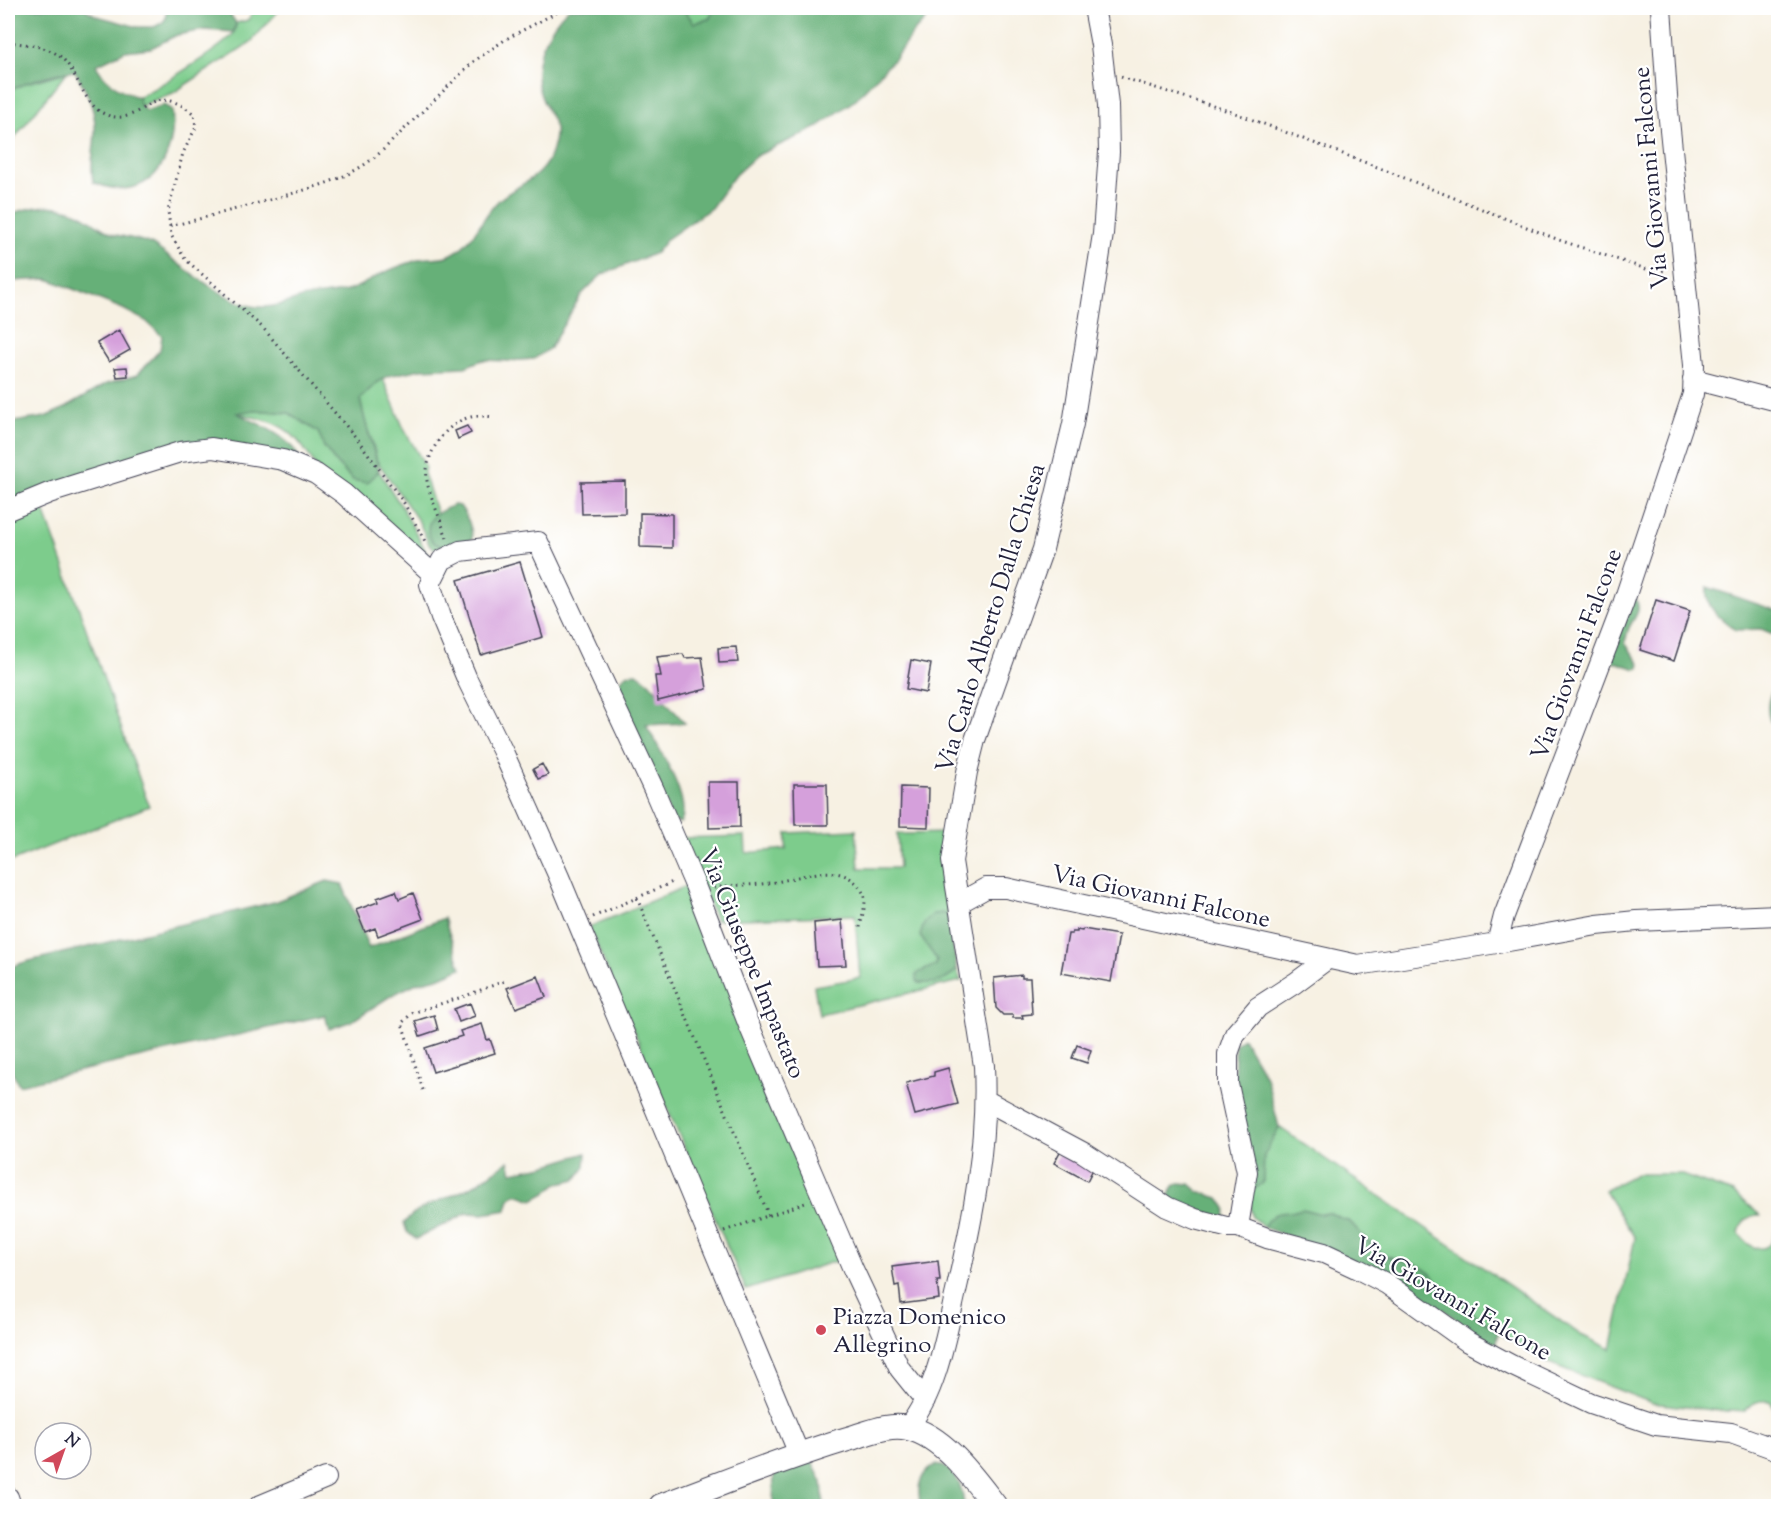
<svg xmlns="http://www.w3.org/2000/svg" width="1786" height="1514" viewBox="0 0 1786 1514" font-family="'Sorts Mill Goudy',serif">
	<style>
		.green { fill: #7dcc8c; stroke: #507764; stroke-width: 1.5 }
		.forest { fill: #66b078; stroke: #44695a; stroke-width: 1.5 }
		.building { fill: #d5a0db }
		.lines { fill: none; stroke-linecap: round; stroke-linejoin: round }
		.minor-casing { stroke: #424154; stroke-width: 22 }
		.tertiary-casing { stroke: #424154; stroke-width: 26 }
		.path { stroke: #424154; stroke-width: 3; stroke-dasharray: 1.5 4.5; stroke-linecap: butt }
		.minor { stroke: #fff; stroke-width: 20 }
		.tertiary { stroke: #fff; stroke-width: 24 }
		.poi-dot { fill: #d1495b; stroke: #fff; stroke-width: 2 }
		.labels { text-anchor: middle; stroke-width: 4.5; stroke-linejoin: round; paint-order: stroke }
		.street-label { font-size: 24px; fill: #22223b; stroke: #fff }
		.poi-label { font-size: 24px; fill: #22223b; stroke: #fff; text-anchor: start }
	</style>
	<rect width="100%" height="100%" fill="#fff"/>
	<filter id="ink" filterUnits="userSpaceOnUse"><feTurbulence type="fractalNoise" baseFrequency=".0167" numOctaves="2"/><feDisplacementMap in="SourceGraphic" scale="12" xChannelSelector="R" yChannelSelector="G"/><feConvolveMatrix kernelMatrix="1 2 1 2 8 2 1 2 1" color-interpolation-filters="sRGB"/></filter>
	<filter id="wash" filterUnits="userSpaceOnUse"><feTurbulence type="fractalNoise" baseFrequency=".008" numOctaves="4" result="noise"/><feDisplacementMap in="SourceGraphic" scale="24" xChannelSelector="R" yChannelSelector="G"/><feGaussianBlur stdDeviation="1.35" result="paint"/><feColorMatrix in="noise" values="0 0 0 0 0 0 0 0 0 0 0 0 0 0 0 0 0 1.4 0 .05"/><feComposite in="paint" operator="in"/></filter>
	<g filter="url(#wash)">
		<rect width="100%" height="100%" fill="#f7f1e3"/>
		<!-- green -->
		<path class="green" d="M255,8H281L251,42L173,93L140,106L138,97C155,89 228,45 234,32C236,29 236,26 236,23L248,20Z
			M682,8H715L709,19L694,23Z
			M67,72L8,146V91L23,84Z
			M383,379L404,429L425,466L424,473L437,514L431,520L438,545L446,547L434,548L429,544L419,522L377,461L372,441L365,423L360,399L377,382Z
			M254,410L289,413L319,432L324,447L337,464L353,480L367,483L379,471L403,509L429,557L422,559L316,468C294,427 280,423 236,413Z
			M40,499L149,806L10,862L8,856V515Z
			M856,830L859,868H899L897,834L951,833C947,882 943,934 961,981L819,1014L814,986L860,978L855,915L716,920L680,838L745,836L746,853L786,849L787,833Z
			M689,885L845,1258L746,1290L589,927Z
			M1279,1127L1581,1335L1611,1349L1635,1238L1604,1190L1636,1174H1679L1733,1193L1760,1215C1748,1215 1742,1221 1739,1233C1749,1251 1770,1256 1775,1232L1778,1233V1422L1774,1420L1776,1412L1770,1401C1758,1400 1753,1402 1745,1411H1721L1652,1403L1544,1361L1498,1332L1484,1320L1469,1312L1438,1284L1429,1273L1418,1265L1384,1255L1367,1240L1350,1222L1330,1213L1321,1214L1302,1209L1263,1227L1252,1217L1248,1185Z"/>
		<!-- forest -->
		<path class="forest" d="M8,8H83L97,16L138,27H154L162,23L166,18V8H226L236,23L234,32L204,30L177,35L151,48L125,51L96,65C105,82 120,91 138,97L140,105L146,111L164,105L172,110C178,160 147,207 93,182C89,161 96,145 95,125C94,105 85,88 75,71C52,73 29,81 8,91Z
			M569,8H682L694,23L709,19L715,8H934L929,16L912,34L895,58L855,100L816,128L756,156L735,175L711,208L667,239L656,253L603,274L593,283L581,295L550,348L534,359L508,361L482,360L465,367L421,369L388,376L377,382L360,399C365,424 373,446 379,470L367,483L353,480L337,464L324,447L318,432L289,413L254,410L237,413C258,424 294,437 301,463L225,445L8,506V423L45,417L65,408L106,384L137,375L160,350L162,336L146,321L123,309L48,279L12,281L8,283V215C32,206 52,202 78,213C90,218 100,229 113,234C126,238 145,239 156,247C181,265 227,304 257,307C273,308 287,303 301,298C317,294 335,295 350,290C361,286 369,281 379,275C391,269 408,263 421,259C431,256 442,260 452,254C475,242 481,217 499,200C517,184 543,179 551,153C562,120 549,121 540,93C530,64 547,28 569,8Z
			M454,505L460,506C467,516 473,528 472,540C463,542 452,547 443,546C428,545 424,528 433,517C439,511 447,508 454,505Z
			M1707,587L1778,611V636L1761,629L1736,630C1721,619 1704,608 1707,587Z
			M1634,597C1644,611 1634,616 1629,628C1627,633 1626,638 1625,643L1640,664L1639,668L1636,669L1609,660Z
			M637,673L649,682L685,723L646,725C657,745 694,803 680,823L673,821L617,697L618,684L626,674Z
			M1778,681V725L1770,721C1765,706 1769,693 1778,681Z
			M327,881L342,884L369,948L444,918L461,968L438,978L417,983L392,995L352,1021L329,1029L325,1015L19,1085L8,1063V968L25,962L274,902Z
			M942,913L948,915L957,969C947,983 934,984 918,983L916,975L920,972L936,965L937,960L920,936C924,922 927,914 942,913Z
			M1243,1038L1266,1077L1279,1127L1264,1156L1263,1183L1256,1188L1248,1185L1234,1096L1235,1044Z
			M586,1153L585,1167L576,1179L556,1184L546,1193L533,1200L516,1194L510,1199L507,1210L483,1214L467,1213L416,1239L407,1232L404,1223C422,1202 451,1199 474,1185C486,1178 497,1169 509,1161L512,1172L544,1166Z
			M1179,1183L1190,1184L1199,1192L1219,1198L1226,1208L1225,1221L1167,1201L1174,1186Z
			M1302,1209L1321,1214L1330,1213L1350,1222L1367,1240L1384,1255L1418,1265L1430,1273L1451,1297L1498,1332L1496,1343L1488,1342L1432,1302L1375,1270L1263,1227C1277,1205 1281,1217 1302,1209Z
			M809,1456L822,1482L824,1506H773L774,1470Z
			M937,1464C957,1470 963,1487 964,1506H921C916,1488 919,1473 937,1464Z"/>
		<g id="blocks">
			<!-- building -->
			<path class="building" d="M119,330L130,350L109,362L97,343Z
				M127,367L128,376L117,377L115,368Z
				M467,426L471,433L458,439L455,431Z
				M625,481V513L582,514L581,482Z
				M640,513L672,514V548L640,547Z
				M520,562L543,637L481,655L458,580Z
				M1656,600L1690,611L1674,661L1640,650Z
				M736,647L738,662L719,663L718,648Z
				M683,654L685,658L702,657L707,689L658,701L655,676H661L657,657Z
				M911,660L931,664L926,693L906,689Z
				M542,764L548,775L538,779L533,769Z
				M708,782H739L740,827L709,828Z
				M794,784H827L828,825H795Z
				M901,787L929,788L928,827L900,826Z
				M396,891L399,899L413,893L423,919L378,936L375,928L365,932L356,910L378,902L377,898Z
				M842,920L846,965L817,966L814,923Z
				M1083,929L1119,935L1111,982L1061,973L1068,934H1072V932H1077V930L1082,931Z
				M1022,975V978H1030L1032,1014L1022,1015L1023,1018H1013V1015H1003L996,1008L994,978Z
				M538,976L546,997L516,1008L507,988Z
				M470,1003L475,1016L459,1022L454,1009Z
				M434,1015L438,1030L420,1036L415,1021Z
				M482,1024L487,1040L490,1039L495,1053L433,1072L425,1048L462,1036L460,1031Z
				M1077,1045L1091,1050L1087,1063L1072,1058Z
				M948,1068L958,1104L915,1115L906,1083L934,1076V1072Z
				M1062,1148L1095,1165L1087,1181L1054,1163Z
				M938,1261L940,1281H937L939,1299L901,1304L899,1285L895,1286L892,1267Z"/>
		</g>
	</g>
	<g filter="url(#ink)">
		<use href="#blocks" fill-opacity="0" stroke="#424154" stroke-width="1.5"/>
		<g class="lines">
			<!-- minor casing -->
			<g class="minor-casing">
				<path id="minor" d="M1693,379L1778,401
					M8,510L49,493L180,452L212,448L283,460L316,474L344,494L434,575
					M959,903L986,888H1006L1358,965L1497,943L1597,925L1636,921L1778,915
					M1497,943L1504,916L1623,604L1693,394L1694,365L1668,110L1661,8
					M985,1100L1084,1153L1167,1207L1195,1219L1226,1227H1238L1267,1238L1324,1253L1356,1268L1387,1284L1468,1342L1511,1365L1591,1403L1656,1425L1731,1433L1778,1450
					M1238,1227L1247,1172L1228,1084V1054L1235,1034L1258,1007L1295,983L1326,960
					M908,1427C935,1394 945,1341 954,1300C972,1223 988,1146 984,1066L952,861L967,772L975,740L1043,549L1073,424L1103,234L1109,152L1108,105L1101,45L1094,8
					M799,1454L559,877L504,754L467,679L441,617L430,584L442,560L460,551L538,542L654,790L694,883L748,1023L853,1269L900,1369L925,1400
					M8,1497L11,1506
					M259,1506L326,1478"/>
			</g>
			<!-- tertiary casing -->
			<g class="tertiary-casing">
				<path id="tertiary" d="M661,1506C724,1483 786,1457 851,1438C868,1433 890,1423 908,1428C944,1436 974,1479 995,1506"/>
			</g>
			<!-- path -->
			<path class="path" d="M8,42C22,44 40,45 53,52C79,64 80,108 110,116C145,125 149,78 194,114L196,127L183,153L168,211L171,235L185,259L263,328L358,440L404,503L425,541
				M1121,77L1235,113L1377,167L1559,240L1655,272L1667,270
				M170,226C205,218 239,208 273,199C314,187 350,180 382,151L473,62L506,39L565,8
				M447,538C441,521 433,503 428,486C421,460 442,426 467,418C476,415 485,416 494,417
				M714,888C732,884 751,886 769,883C797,880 834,860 857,884C861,889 865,894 865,900C865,909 861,919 860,928
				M637,898L769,1216
				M593,917L675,881
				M423,1090L402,1023L412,1013L465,996L507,980
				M724,1231L805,1203"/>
			<!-- minor -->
			<use href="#minor" class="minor"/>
			<!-- tertiary -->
			<use href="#tertiary" class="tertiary"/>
		</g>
	</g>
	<!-- markers -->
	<circle class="poi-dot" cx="821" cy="1330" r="6"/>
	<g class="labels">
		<!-- street labels -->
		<g class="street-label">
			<text transform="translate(1650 178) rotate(-95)" y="8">Via Giovanni Falcone</text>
			<text transform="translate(990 618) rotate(-73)" y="8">Via Carlo Alberto Dalla Chiesa</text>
			<text transform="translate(1576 654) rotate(-70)" y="8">Via Giovanni Falcone</text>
			<text transform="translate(1161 896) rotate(12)" y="8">Via Giovanni Falcone</text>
			<text transform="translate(753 963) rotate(68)" y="8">Via Giuseppe Impastato</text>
			<text transform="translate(1453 1298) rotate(30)" y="8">Via Giovanni Falcone</text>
		</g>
		<!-- poi labels -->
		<g class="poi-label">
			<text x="833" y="1324">Piazza Domenico<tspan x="833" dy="28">Allegrino</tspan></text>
		</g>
	</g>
	<!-- margin -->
	<rect width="1786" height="1514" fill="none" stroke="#fff" stroke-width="30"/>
	<!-- north arrow -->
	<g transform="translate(63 1451) rotate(40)"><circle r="28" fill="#ffffff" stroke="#a7a7b1" stroke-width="1.5"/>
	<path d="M0-4.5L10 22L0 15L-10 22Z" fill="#d1495b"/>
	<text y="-9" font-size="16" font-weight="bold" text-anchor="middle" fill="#22223b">N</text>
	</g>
</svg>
